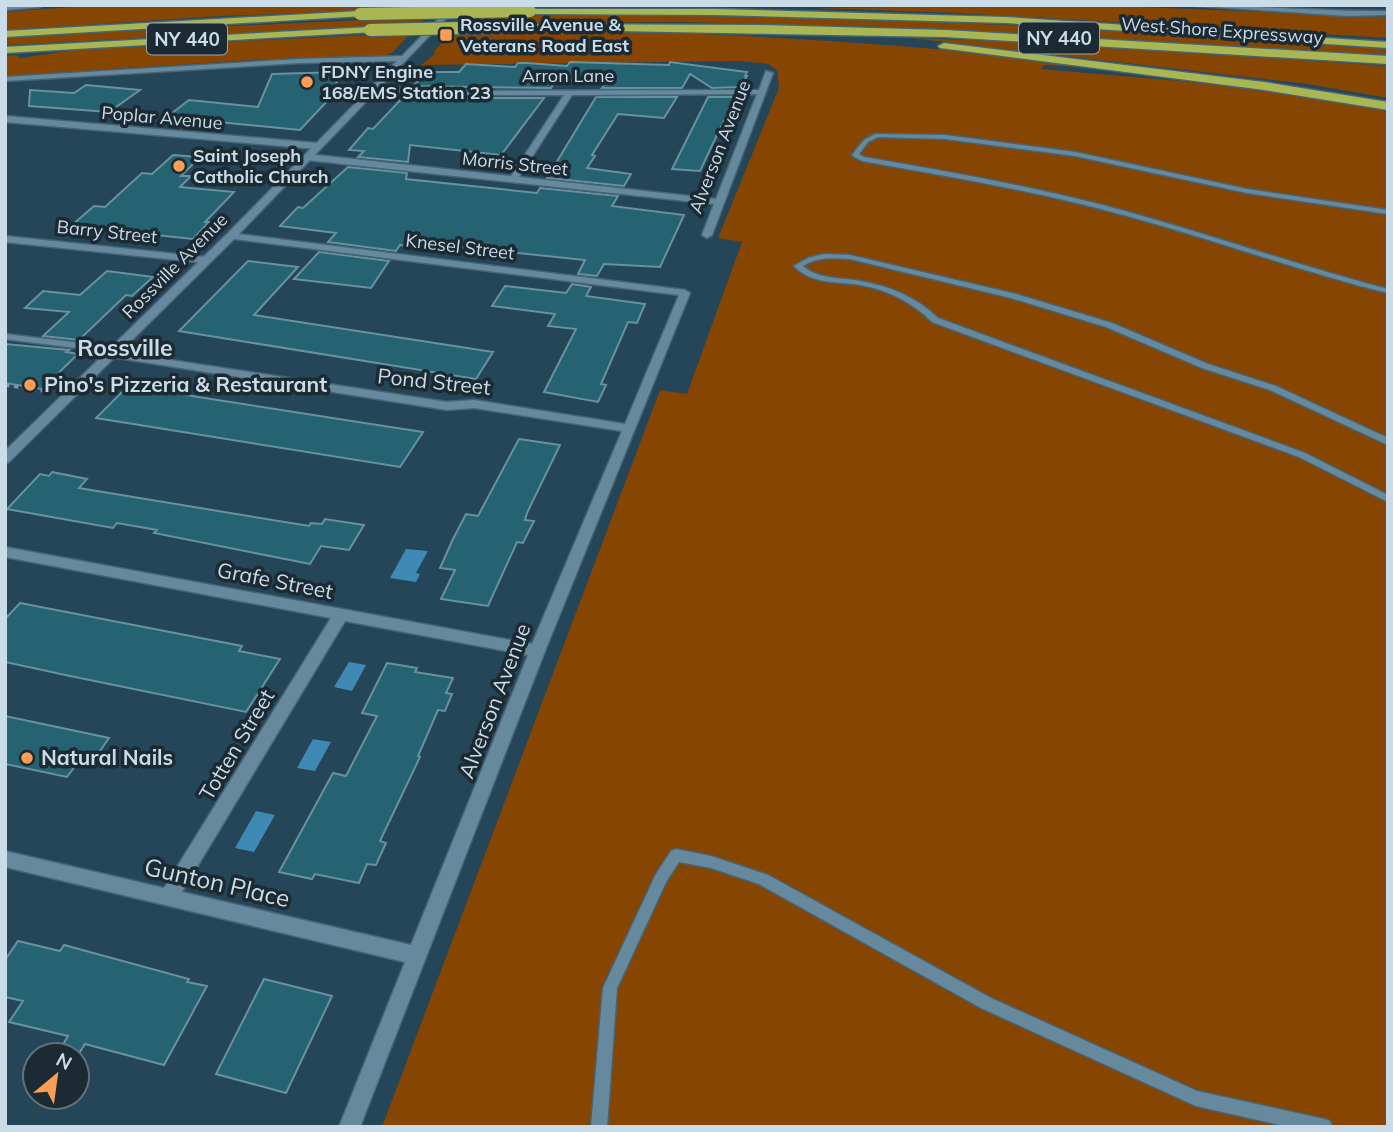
<svg xmlns="http://www.w3.org/2000/svg" width="1393" height="1132" viewBox="0 0 1393 1132" font-family="Mulish,sans-serif">
	<style>
		.green { fill: #864500 }
		.water { fill: #3e8ab5 }
		.building { fill: #266372; stroke: #67929e; stroke-width: 2 }
		.lines { fill: none; stroke-linecap: round; stroke-linejoin: round }
		.service-casing { stroke: #476474; stroke-width: 3 }
		.minor-casing { stroke: #476474; stroke-width: 3 }
		.tertiary-casing { stroke: #476474; stroke-width: 3 }
		.motorway-casing { stroke: #476474; stroke-width: 3 }
		.path { stroke: #7d95a5; stroke-width: 3.5; stroke-dasharray: 4.5 4.5; stroke-linecap: butt }
		.service { fill: #67899e; fill-rule: evenodd }
		.minor { fill: #67899e; fill-rule: evenodd }
		.tertiary { fill: #67899e; fill-rule: evenodd }
		.motorway { fill: #a8b754; fill-rule: evenodd }
		.motorway-bridge-casing { stroke: #476474; stroke-width: 14; stroke-linecap: butt }
		.motorway-bridge { stroke: #a8b754; stroke-width: 12 }
		.poi-dot { fill: #fc9d53; stroke: #1c2a33; stroke-width: 2.5 }
		.labels { text-anchor: middle; stroke-width: 7; stroke-linejoin: round; paint-order: stroke }
		.far-poi-label { font-size: 18px; font-weight: bold; fill: #cadce8; stroke: #1c2a33; text-anchor: start }
		.far-street-label { font-size: 18px; fill: #cadce8; stroke: #1c2a33 }
		.shield { fill: #1c2a33; stroke: #96a7b2; stroke-width: 2 }
		.shield-label { font-size: 19px; font-weight: bold; fill: #cadce8 }
		.street-label { font-size: 21px; fill: #cadce8; stroke: #1c2a33 }
		.poi-label { font-size: 21px; font-weight: bold; fill: #cadce8; stroke: #1c2a33; text-anchor: start }
		.neighbourhood-label { font-size: 23px; font-weight: bold; fill: #cadce8; stroke: #1c2a33 }
		.near-street-label { font-size: 24px; fill: #cadce8; stroke: #1c2a33 }
	</style>
	<rect width="100%" height="100%" fill="#254559"/>
	<!-- green -->
	<path class="green" d="M99,5H439L437,8L222,16L5,30V12Z
		M1092,5L1388,17V38L960,13L814,8Z
		M618,15C875,16 1131,30 1388,48V57L890,27L682,22L460,23L466,17Z
		M427,17L418,24L5,45V38L37,35Z
		M607,31C772,35 936,46 1101,66L1090,68L1044,65L1041,69L1262,88L1388,108V1127H382L660,390L687,394L742,242L718,238L779,88L777,70L768,64L739,61L421,65L435,54L434,51L451,33Z
		M411,33L393,52L384,56L252,60L5,76V56L17,55L20,58L81,49Z
		M911,38L1051,43L1388,66V98L1307,84Z"/>
	<!-- water -->
	<path class="water" d="M406,549L428,551L416,573L420,574L416,582L390,578Z
		M349,662L366,665L352,691L334,687Z
		M313,739L331,742L315,771L297,768Z
		M256,811L275,815L254,852L235,848Z"/>
	<!-- building -->
	<path class="building" d="M570,62L669,65L670,62L747,72L745,76H747L741,87L712,88L690,74L682,88H602L605,84L557,79L551,88L413,86L427,72H459L466,64L515,67L518,63H527L567,66Z
		M340,72L332,96L300,130L167,117L189,100L258,107L272,74Z
		M86,85L140,90L109,112L29,106L30,90L74,93Z
		M405,95L442,98H544L501,155L410,145L408,162L358,157L364,151L349,150L368,128L373,129Z
		M596,97H677L664,118L618,114L592,155L595,156L587,168L631,174L624,186L547,178Z
		M708,97H735L700,171L672,169Z
		M173,155L200,157L181,176H191L180,187L234,192L205,222H209L193,239L71,226L94,206L105,207L142,173L152,174Z
		M348,167L407,173L406,179L537,193L540,188L618,196L612,206L684,215L660,267L604,264L597,276L578,274L585,260L431,244L430,248L400,245L396,251L328,242L336,233L280,226L298,207L303,208Z
		M319,252L389,261L371,288L294,279Z
		M248,261L298,267L254,315L493,352L476,379L179,331Z
		M107,271L153,277L132,296L126,295L79,340L43,336L69,312L25,308L43,291L80,295Z
		M572,284L591,287L586,296L645,304L637,323L628,322L601,384L606,385L598,402L544,392L576,329L548,326L555,314L492,306L505,286L566,293Z
		M5,344L69,350L66,352L78,354L42,389L5,383Z
		M128,386L358,422L423,432L400,467L96,418Z
		M519,439L560,445L527,513L525,520L534,521L523,543L517,542L488,606L441,599L455,570L440,568L453,539L466,514L478,516Z
		M52,472L87,479L79,488L309,526L311,523L322,524L325,519L364,525L349,550L321,546L310,564L154,533L157,530L117,523L113,528L7,509L40,474L49,476Z
		M20,603L242,646L239,651L280,659L246,712L70,676L5,662V619Z
		M387,663L417,668L415,672L453,678L446,693L452,694L445,711L438,710L418,756L420,757L380,841L386,843L376,865L367,864L359,883L315,874L312,879L279,872L333,773L346,776L377,716L362,713Z
		M5,716L109,738L98,754L86,752L67,777L5,764Z
		M18,941L60,951L64,945L189,979L187,982L207,986L164,1065L85,1044L78,1055H57L68,1036L9,1022L23,1001L5,997V960Z
		M264,979L332,996L286,1093L216,1074Z"/>
	<g class="lines">
		<!-- service casing -->
		<g class="service-casing">
			<path id="service" d="M875,134L945,135L1075,152L1247,189L1388,210V214L1247,193L1075,156L945,139L878,137L868,142L859,154L864,157C950,172 1037,187 1121,210C1210,234 1298,266 1388,289V293C1295,270 1205,236 1112,212C1030,190 946,176 862,161L853,156L852,155L864,140Z
				M823,254L850,255L1016,294L1112,323L1208,364L1276,386L1388,438V445L1270,390L1202,368L1106,327L1011,298L850,259C833,258 818,257 803,266C819,280 841,277 860,281C890,286 916,297 938,318L1305,453L1388,495V502L1299,457L932,322C912,302 888,290 860,285C837,281 812,285 794,266L808,258Z
				M5,334L115,347L119,350L115,353L5,339Z
				M676,849L711,856L768,875L991,998L1197,1091L1324,1119L1330,1121L1332,1127H1289L1196,1106L981,1008L759,884L711,868L679,862L666,882L617,988L607,1127H591L603,988L656,874L671,851Z"/>
		</g>
		<!-- minor casing -->
		<g class="minor-casing">
			<path id="minor" d="M766,71L773,73L712,235L707,238L702,235L714,204L307,160L302,157L307,154L511,176L564,95H442L376,90L372,88L376,86L442,91L759,90ZM757,94L716,199L519,177L572,95Z
				M5,116L317,143L321,146L317,149L5,122Z
				M231,233L685,290L690,293L545,651L360,1127H339L405,962L5,867V851L164,888L331,618L5,557V547L532,644L622,431L474,408L447,410L111,357L105,354L111,351L447,402L474,400L625,424L679,295L227,238L226,236ZM345,621L528,655L411,945L182,892Z
				M5,236L206,257L211,260L206,263L5,242Z"/>
		</g>
		<!-- tertiary casing -->
		<g class="tertiary-casing">
			<path id="tertiary" d="M44,5L41,7L5,10V6Z
				M452,5H459L235,238L9,462L5,463V451L227,234L397,61L299,63L5,81V77L299,59L402,56Z
				M1184,5C1252,5 1320,12 1388,11V15L1347,16Z"/>
		</g>
		<!-- motorway casing -->
		<g class="motorway-casing">
			<path id="motorway" d="M526,9H715L1006,17L1388,42V48L1006,23L715,15L530,14L525,11Z
				M360,11L365,14L364,16L5,37V31Z
				M510,24L759,25L945,30L1388,56V64L945,37L506,29V25Z
				M370,27L374,28V32L5,53V47Z
				M944,43L1264,82L1388,102V110L1264,90L940,48L938,46Z"/>
		</g>
		<!-- path -->
		<path class="path" d="M5,385L44,391"/>
		<!-- service -->
		<use href="#service" class="service"/>
		<!-- minor -->
		<use href="#minor" class="minor"/>
		<!-- tertiary -->
		<use href="#tertiary" class="tertiary"/>
		<!-- motorway -->
		<use href="#motorway" class="motorway"/>
		<!-- motorway-bridge casing -->
		<g class="motorway-bridge-casing">
			<path id="motorway-bridge" d="M360,14L530,11
				M370,30L510,27"/>
		</g>
		<!-- motorway-bridge -->
		<use href="#motorway-bridge" class="motorway-bridge"/>
	</g>
	<!-- markers -->
	<g class="poi-dot">
		<rect x="439" y="28" width="14" height="14" rx="3.5"/>
		<circle cx="307" cy="82" r="7"/>
		<circle cx="179" cy="166" r="7"/>
		<circle cx="30" cy="385" r="7"/>
		<circle cx="27" cy="758" r="7"/>
	</g>
	<g class="labels">
		<!-- far-poi labels -->
		<g class="far-poi-label">
			<text x="460" y="31">Rossville Avenue &amp;<tspan x="460" dy="21">Veterans Road East</tspan></text>
			<text x="321" y="78">FDNY Engine<tspan x="321" dy="21">168/EMS Station 23</tspan></text>
			<text x="193" y="162">Saint Joseph<tspan x="193" dy="21">Catholic Church</tspan></text>
		</g>
		<!-- far-street labels -->
		<g class="far-street-label">
			<text transform="translate(1222 31) rotate(4)" y="6">West Shore Expressway</text>
			<text x="568" y="82">Arron Lane</text>
			<text transform="translate(162 118) rotate(5)" y="6">Poplar Avenue</text>
			<text transform="translate(720 147) rotate(-69)" y="6">Alverson Avenue</text>
			<text transform="translate(515 164) rotate(6)" y="6">Morris Street</text>
			<text transform="translate(107 232) rotate(6)" y="6">Barry Street</text>
			<text transform="translate(460 247) rotate(7)" y="6">Knesel Street</text>
			<text transform="translate(175 266) rotate(-45)" y="6">Rossville Avenue</text>
		</g>
		<!-- shield labels -->
		<g class="shield">
			<rect x="1019" y="22.5" width="80" height="31" rx="5"/>
			<rect x="147" y="23.5" width="80" height="31" rx="5"/>
		</g>
		<g class="shield-label">
			<text x="1059" y="45">NY 440</text>
			<text x="187" y="46">NY 440</text>
		</g>
		<!-- street labels -->
		<g class="street-label">
			<text transform="translate(434 382) rotate(6)" y="7">Pond Street</text>
			<text transform="translate(275 581) rotate(11)" y="7">Grafe Street</text>
			<text transform="translate(495 701) rotate(-69)" y="7">Alverson Avenue</text>
			<text transform="translate(237 745) rotate(-59)" y="7">Totten Street</text>
		</g>
		<!-- poi labels -->
		<g class="poi-label">
			<text x="44" y="392">Pino's Pizzeria &amp; Restaurant</text>
			<text x="41" y="765">Natural Nails</text>
		</g>
		<!-- neighbourhood labels -->
		<g class="neighbourhood-label">
			<text x="125" y="356">Rossville</text>
		</g>
		<!-- near-street labels -->
		<g class="near-street-label">
			<text transform="translate(217 883) rotate(13)" y="8">Gunton Place</text>
		</g>
	</g>
	<!-- border -->
	<rect width="1393" height="1132" fill="none" stroke="#cadce8" stroke-width="14"/>
	<!-- north arrow -->
	<g transform="translate(56 1076) rotate(29)"><circle r="33" fill="#1c2a33" stroke="#62717b" stroke-width="2"/>
	<path d="M0-5L12 26L0 18L-12 26Z" fill="#fc9d53"/>
	<text y="-10" font-size="19" font-weight="bold" text-anchor="middle" fill="#cadce8">N</text>
	</g>
</svg>
